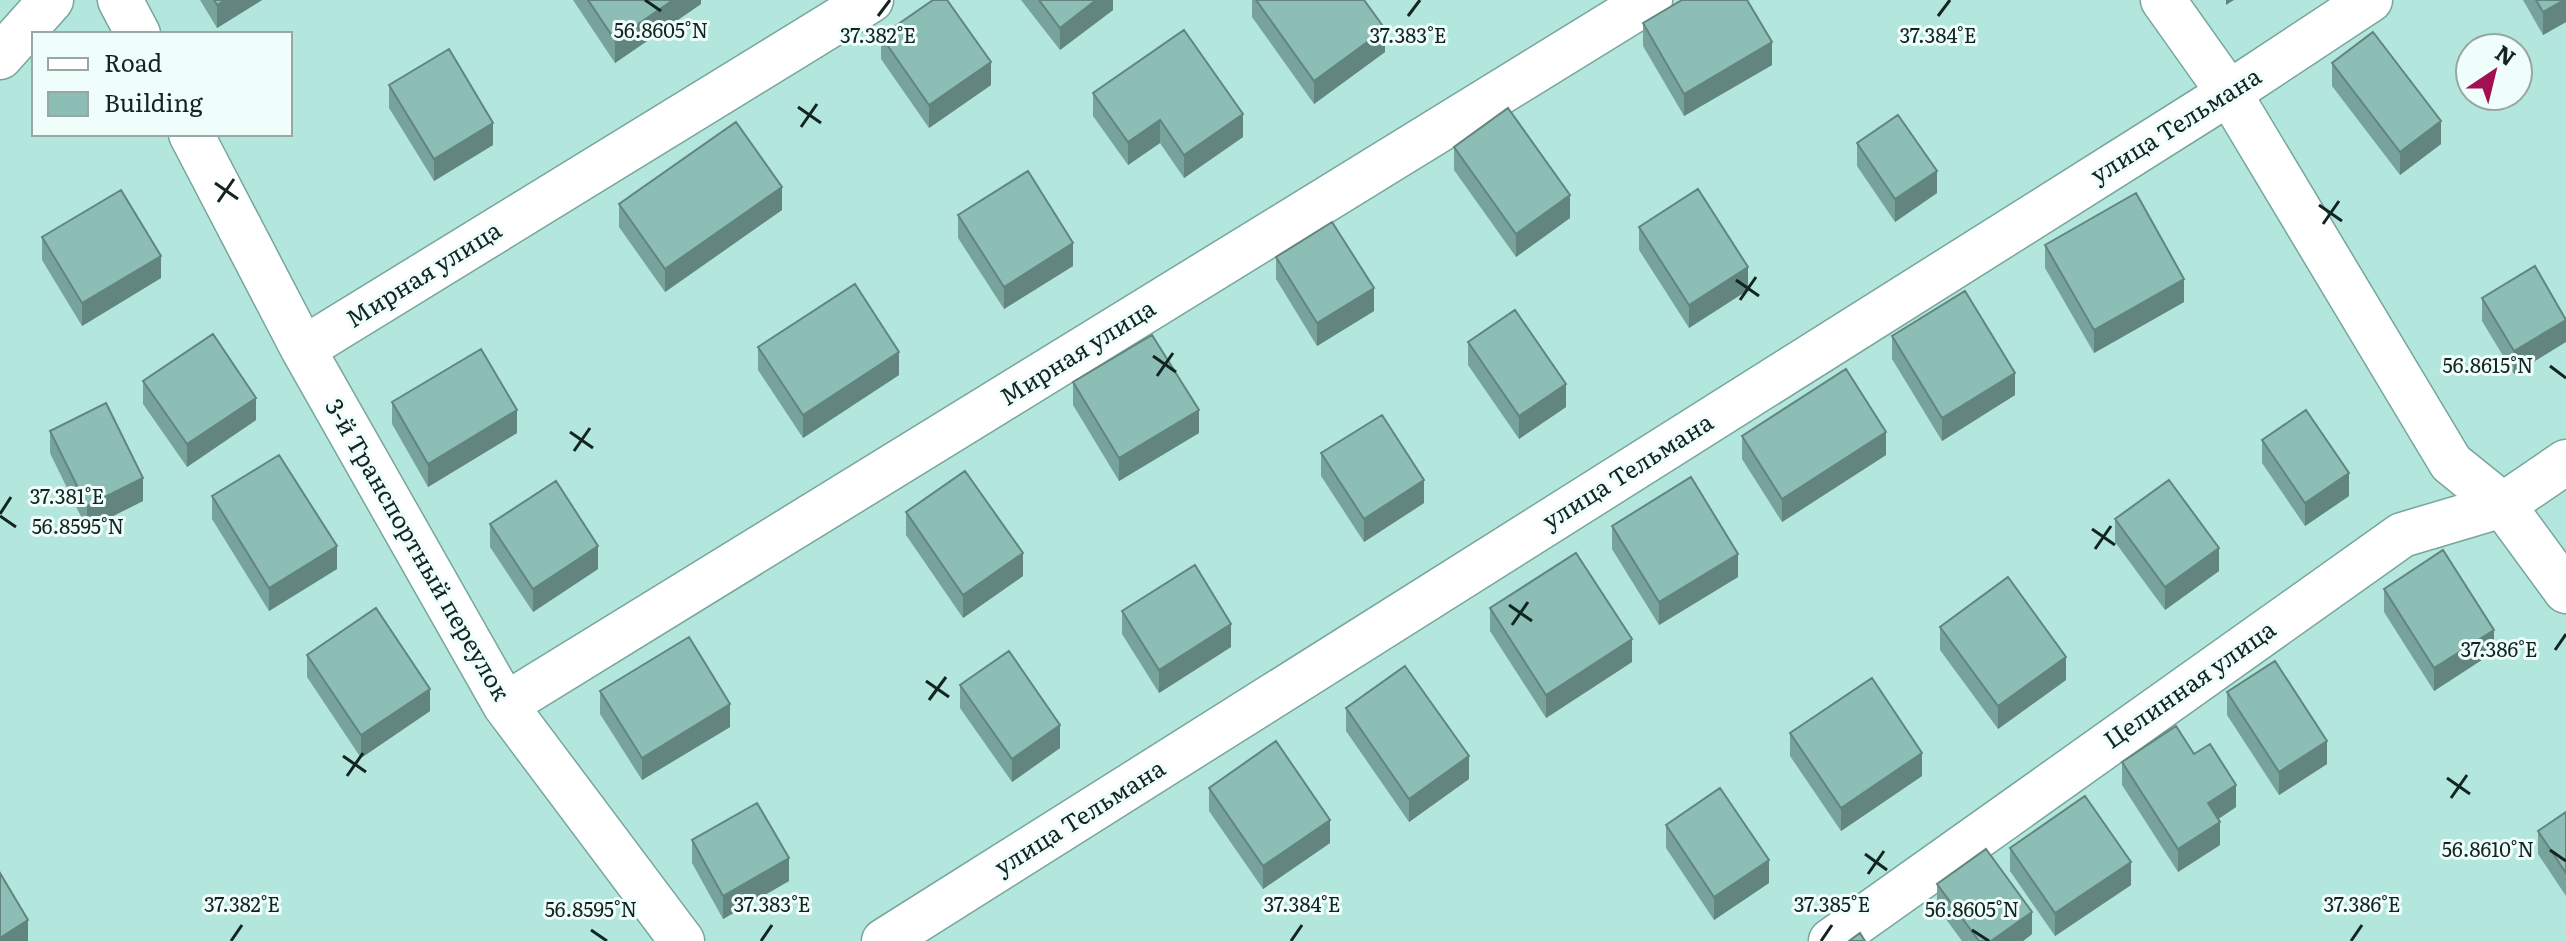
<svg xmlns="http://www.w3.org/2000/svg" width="2566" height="941" viewBox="0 0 2566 941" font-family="Literata,serif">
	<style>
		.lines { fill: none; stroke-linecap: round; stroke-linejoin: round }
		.minor-casing { stroke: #76a69e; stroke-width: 47 }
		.minor { stroke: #fff; stroke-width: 44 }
		.wall { fill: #78a39c }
		.shaded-wall { fill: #62857f }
		.building { fill: #8cbeb5; stroke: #62857f; stroke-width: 2 }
		.ticks { fill: none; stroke: #122522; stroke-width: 3 }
		.labels { text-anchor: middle; stroke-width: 6; stroke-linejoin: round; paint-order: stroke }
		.street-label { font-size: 24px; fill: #122522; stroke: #effefb }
		.ticks-label { font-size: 20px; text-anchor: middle; fill: #122522; stroke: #effefb; stroke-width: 6; stroke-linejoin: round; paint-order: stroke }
	</style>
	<rect width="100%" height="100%" fill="#b3e6dc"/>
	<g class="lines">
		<!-- minor casing -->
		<g class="minor-casing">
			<path id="minor" d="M120,0L138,34
				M2163,0L2229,93L2451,463L2503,505L2566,591
				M0,57L51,0
				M191,134L303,349L505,705L682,941
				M303,349L871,0
				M505,705L1650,0
				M884,941L2229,93L2370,0
				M1831,941L2402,535L2503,505L2566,462"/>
		</g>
		<!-- minor -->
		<use href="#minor" class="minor"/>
	</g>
	<!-- wall -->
	<path class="wall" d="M200,0H262L217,28Z
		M573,0H701V4L615,63Z
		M1021,0H1113V10L1060,50Z
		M1252,0H1364L1385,52L1314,104L1252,17Z
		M2523,0H2566V22L2543,35Z
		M1643,23L1772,65L1684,116L1643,46Z
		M881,36L991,85L929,128L881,59Z
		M2332,63L2441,144L2400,175L2332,86Z
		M389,85L493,145L434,181L389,108Z
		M1093,93L1243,137L1184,178L1160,143L1128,165L1093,116Z
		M1857,143L1937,193L1895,222L1857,166Z
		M1454,147L1570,218L1516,257L1454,170Z
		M619,204L782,210L665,292L619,227Z
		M958,215L1073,266L1004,309L958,238Z
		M1639,227L1748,290L1689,328L1639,250Z
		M42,237L161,278L82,326L42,260Z
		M2045,245L2184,302L2094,353L2045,268Z
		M1276,257L1374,311L1317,346L1276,279Z
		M2535,266L2514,374L2482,321V298Z
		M1892,336L2015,395L1942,441L1892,359Z
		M1468,342L1566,407L1519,439L1468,365Z
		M758,347L899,375L803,438L758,370Z
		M143,381L256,420L187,467L143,404Z
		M1073,382L1199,433L1119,481L1073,405Z
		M392,402L517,433L428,487L392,424Z
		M50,431L143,501L87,529L50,453Z
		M1742,436L1886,455L1782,522L1742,459Z
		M2262,440L2349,496L2305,526L2262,463Z
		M1321,453L1424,503L1364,542L1321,476Z
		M212,496L337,569L269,611L212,519Z
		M906,512L1023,576L963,618L906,535Z
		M2115,519L2219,571L2165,610L2115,542Z
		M490,524L598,569L533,612L490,547Z
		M1612,526L1738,577L1659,625L1612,549Z
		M2384,589L2494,652L2434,691L2384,612Z
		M1490,608L1632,662L1546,718L1490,631Z
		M1122,611L1231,647L1159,693L1122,634Z
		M1940,627L2066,680L1998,729L1940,650Z
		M307,655L430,711L361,758L307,677Z
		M960,685L1060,748L1012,782L960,708Z
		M600,691L730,727L642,780L600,714Z
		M2227,692L2327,764L2279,795L2227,715Z
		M1346,708L1469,779L1409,822L1346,731Z
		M1790,733L1922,776L1841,831L1790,756Z
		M2194,754L2236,807L2218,819L2220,845L2178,872L2122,785V762Z
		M1209,788L1330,843L1263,889L1209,811Z
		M2566,812V896L2538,854V831Z
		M1666,825L1769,883L1714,920L1666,848Z
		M692,840L789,881L723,919L692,863Z
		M2010,848L2131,885L2055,936L2010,871Z
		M1937,884L2032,934L2023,941H1962L1937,907Z"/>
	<!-- shaded-wall -->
	<path class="shaded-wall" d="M225,0H262L217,28V5Z
		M673,0H701V4L615,63V40Z
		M1096,0H1113V10L1060,50V28Z
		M2226,0H2234L2226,5Z
		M2564,0H2566V22L2543,35V12Z
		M1385,29V52L1314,104V81Z
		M1772,42V65L1684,116V94Z
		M991,62V85L929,128V105Z
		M1243,114V137L1184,178V155Z
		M1160,120V143L1128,165V142Z
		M2441,121V144L2400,175V152Z
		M493,123V145L434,181V159Z
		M1937,171V193L1895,222V199Z
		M782,187V210L665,292V269Z
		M1570,195V218L1516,257V234Z
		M1073,243V266L1004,309V287Z
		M161,256V278L82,326V303Z
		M1748,267V290L1689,328V305Z
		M2184,279V302L2094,353V330Z
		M1374,288V311L1317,346V323Z
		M2566,320V342L2514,374V351Z
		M899,352V375L803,438V415Z
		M2015,373V395L1942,441V418Z
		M1566,384V407L1519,439V416Z
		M256,398V420L187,467V444Z
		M517,410V433L428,487V464Z
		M1199,410V433L1119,481V458Z
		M1886,432V455L1782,522V499Z
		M2349,473V496L2305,526V503Z
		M143,478V501L87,529V506Z
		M1424,480V503L1364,542V519Z
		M337,546V569L269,611V588Z
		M598,546V569L533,612V589Z
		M2219,548V571L2165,610V587Z
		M1023,553V576L963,618V595Z
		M1738,554V577L1659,625V602Z
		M1231,624V647L1159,693V670Z
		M2494,630V652L2434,691V668Z
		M1632,639V662L1546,718V695Z
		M2066,657V680L1998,729V706Z
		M430,689V711L361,758V735Z
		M730,704V727L642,780V758Z
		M1060,725V748L1012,782V759Z
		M2327,741V764L2279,795V772Z
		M1922,753V776L1841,831V808Z
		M1469,756V779L1409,822V799Z
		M2236,785V807L2208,826V803Z
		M1330,820V843L1263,889V866Z
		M2220,822V845L2178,872V849Z
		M789,858V881L723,919V896Z
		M1769,860V883L1714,920V897Z
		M2131,862V885L2055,936V913Z
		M2032,912V934L2023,941H1991Z
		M28,920V941H0V938Z"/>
	<!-- building -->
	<path class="building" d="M214,0H225L217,5Z
		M588,0H673L615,40Z
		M933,0H947L991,62L929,105L881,36Z
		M1039,0H1096L1060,28Z
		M1256,0H1364L1385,29L1314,81Z
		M1682,0H1747L1772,42L1684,94L1643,23Z
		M2536,0H2564L2543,12Z
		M1184,30L1243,114L1184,155L1160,120L1128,142L1093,93Z
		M2373,32L2441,121L2400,152L2332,63Z
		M449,49L493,123L434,159L389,85Z
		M1508,108L1570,195L1516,234L1454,147Z
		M1898,115L1937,171L1895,199L1857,143Z
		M736,122L782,187L665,269L619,204Z
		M1028,171L1073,243L1004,287L958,215Z
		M1698,189L1748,267L1689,305L1639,227Z
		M121,190L161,256L82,303L42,237Z
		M2136,193L2184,279L2094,330L2045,245Z
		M1332,222L1374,288L1317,323L1276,257Z
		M2535,266L2566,320L2514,351L2482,298Z
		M855,284L899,352L803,415L758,347Z
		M1965,291L2015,373L1942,418L1892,336Z
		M1515,310L1566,384L1519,416L1468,342Z
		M213,334L256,398L187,444L143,381Z
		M1152,335L1199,410L1119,458L1073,382Z
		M481,349L517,410L428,464L392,402Z
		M1846,369L1886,432L1782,499L1742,436Z
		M106,403L143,478L87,506L50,431Z
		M2306,410L2349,473L2305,503L2262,440Z
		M1382,415L1424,480L1364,519L1321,453Z
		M279,455L337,546L269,588L212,496Z
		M965,471L1023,553L963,595L906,512Z
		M1691,477L1738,554L1659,602L1612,526Z
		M2169,480L2219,548L2165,587L2115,519Z
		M556,481L598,546L533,589L490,524Z
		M2443,550L2494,630L2434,668L2384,589Z
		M1576,553L1632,639L1546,695L1490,608Z
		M1195,565L1231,624L1159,670L1122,611Z
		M2008,577L2066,657L1998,706L1940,627Z
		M376,608L430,689L361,735L307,655Z
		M689,637L730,704L642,758L600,691Z
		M1009,651L1060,725L1012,759L960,685Z
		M2275,661L2327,741L2279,772L2227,692Z
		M1405,666L1469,756L1409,799L1346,708Z
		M1872,678L1922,753L1841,808L1790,733Z
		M2176,726L2194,754L2210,744L2236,785L2208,803L2220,822L2178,849L2122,762Z
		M1276,741L1330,820L1263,866L1209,788Z
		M1720,788L1769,860L1714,897L1666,825Z
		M2085,796L2131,862L2055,913L2010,848Z
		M757,803L789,858L723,896L692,840Z
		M2566,812V873L2538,831Z
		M1986,849L2032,912L1991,941H1979L1937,884Z
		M0,873L28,920L0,938Z
		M1860,933L1865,941H1849Z"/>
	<!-- ticks -->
	<path class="ticks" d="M645,0L661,11M878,16L890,0M1408,16L1420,0M1938,16L1950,0M798,107L821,123M801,127L817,104M215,183L238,199M218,202L234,179M2319,205L2342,221M2323,224L2339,201M1736,280L1759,296M1740,300L1756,277M1153,356L1176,372M2550,366L2566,378M1157,376L1173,353M570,432L593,448M574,451L590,428M0,514L11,497M0,516L16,527M2092,529L2115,545M2095,549L2111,526M1509,605L1532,621M1512,625L1528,602M2555,650L2566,634M926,681L949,697M929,700L946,677M343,756L366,772M347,776L363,753M2447,778L2470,794M2451,798L2467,775M2550,850L2566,861M1865,854L1887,870M1868,874L1884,851M591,930L607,941M1972,930L1989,941M231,941L242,925M761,941L772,925M1291,941L1302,925M1821,941L1832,925M2351,941L2362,925"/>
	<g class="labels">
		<!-- street labels -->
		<g class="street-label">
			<text transform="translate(2176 126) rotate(-32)" y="8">улица Тельмана</text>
			<text transform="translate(424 275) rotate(-32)" y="8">Мирная улица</text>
			<text transform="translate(1078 353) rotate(-32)" y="8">Мирная улица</text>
			<text transform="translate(1628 472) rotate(-32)" y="8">улица Тельмана</text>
			<text transform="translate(417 550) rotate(60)" y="8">3-й Транспортный переулок</text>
			<text transform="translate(2190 685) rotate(-35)" y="8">Целинная улица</text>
			<text transform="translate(1080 818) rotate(-32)" y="8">улица Тельмана</text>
		</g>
	</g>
	<g class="ticks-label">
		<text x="661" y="38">56.8605°N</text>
		<text x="878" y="43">37.382°E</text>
		<text x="1408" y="43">37.383°E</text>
		<text x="1938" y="43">37.384°E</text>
		<text x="2488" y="373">56.8615°N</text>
		<text x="67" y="504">37.381°E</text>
		<text x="78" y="534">56.8595°N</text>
		<text x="2499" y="657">37.386°E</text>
		<text x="2488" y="857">56.8610°N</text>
		<text x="242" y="912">37.382°E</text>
		<text x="772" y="912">37.383°E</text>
		<text x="1302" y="912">37.384°E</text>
		<text x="1832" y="912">37.385°E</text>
		<text x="2362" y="912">37.386°E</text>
		<text x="591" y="917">56.8595°N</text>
		<text x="1972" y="917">56.8605°N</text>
	</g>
	<!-- legend -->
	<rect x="32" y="32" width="260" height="104" fill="#effefb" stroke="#97a7a4" stroke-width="2"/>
	<rect x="48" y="58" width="40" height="12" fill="#ffffff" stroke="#97a7a4" stroke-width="2"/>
	<text x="104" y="72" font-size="24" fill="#122522">Road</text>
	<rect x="48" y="92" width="40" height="24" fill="#8cbeb5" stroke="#97a7a4" stroke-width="2"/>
	<text x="104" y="112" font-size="24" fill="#122522">Building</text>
	<!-- north arrow -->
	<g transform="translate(2494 72) rotate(35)"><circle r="38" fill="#effefb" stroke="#97a7a4" stroke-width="2"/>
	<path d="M0-6L14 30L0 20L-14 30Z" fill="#a31051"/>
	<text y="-12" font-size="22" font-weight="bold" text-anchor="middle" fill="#122522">N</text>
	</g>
</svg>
